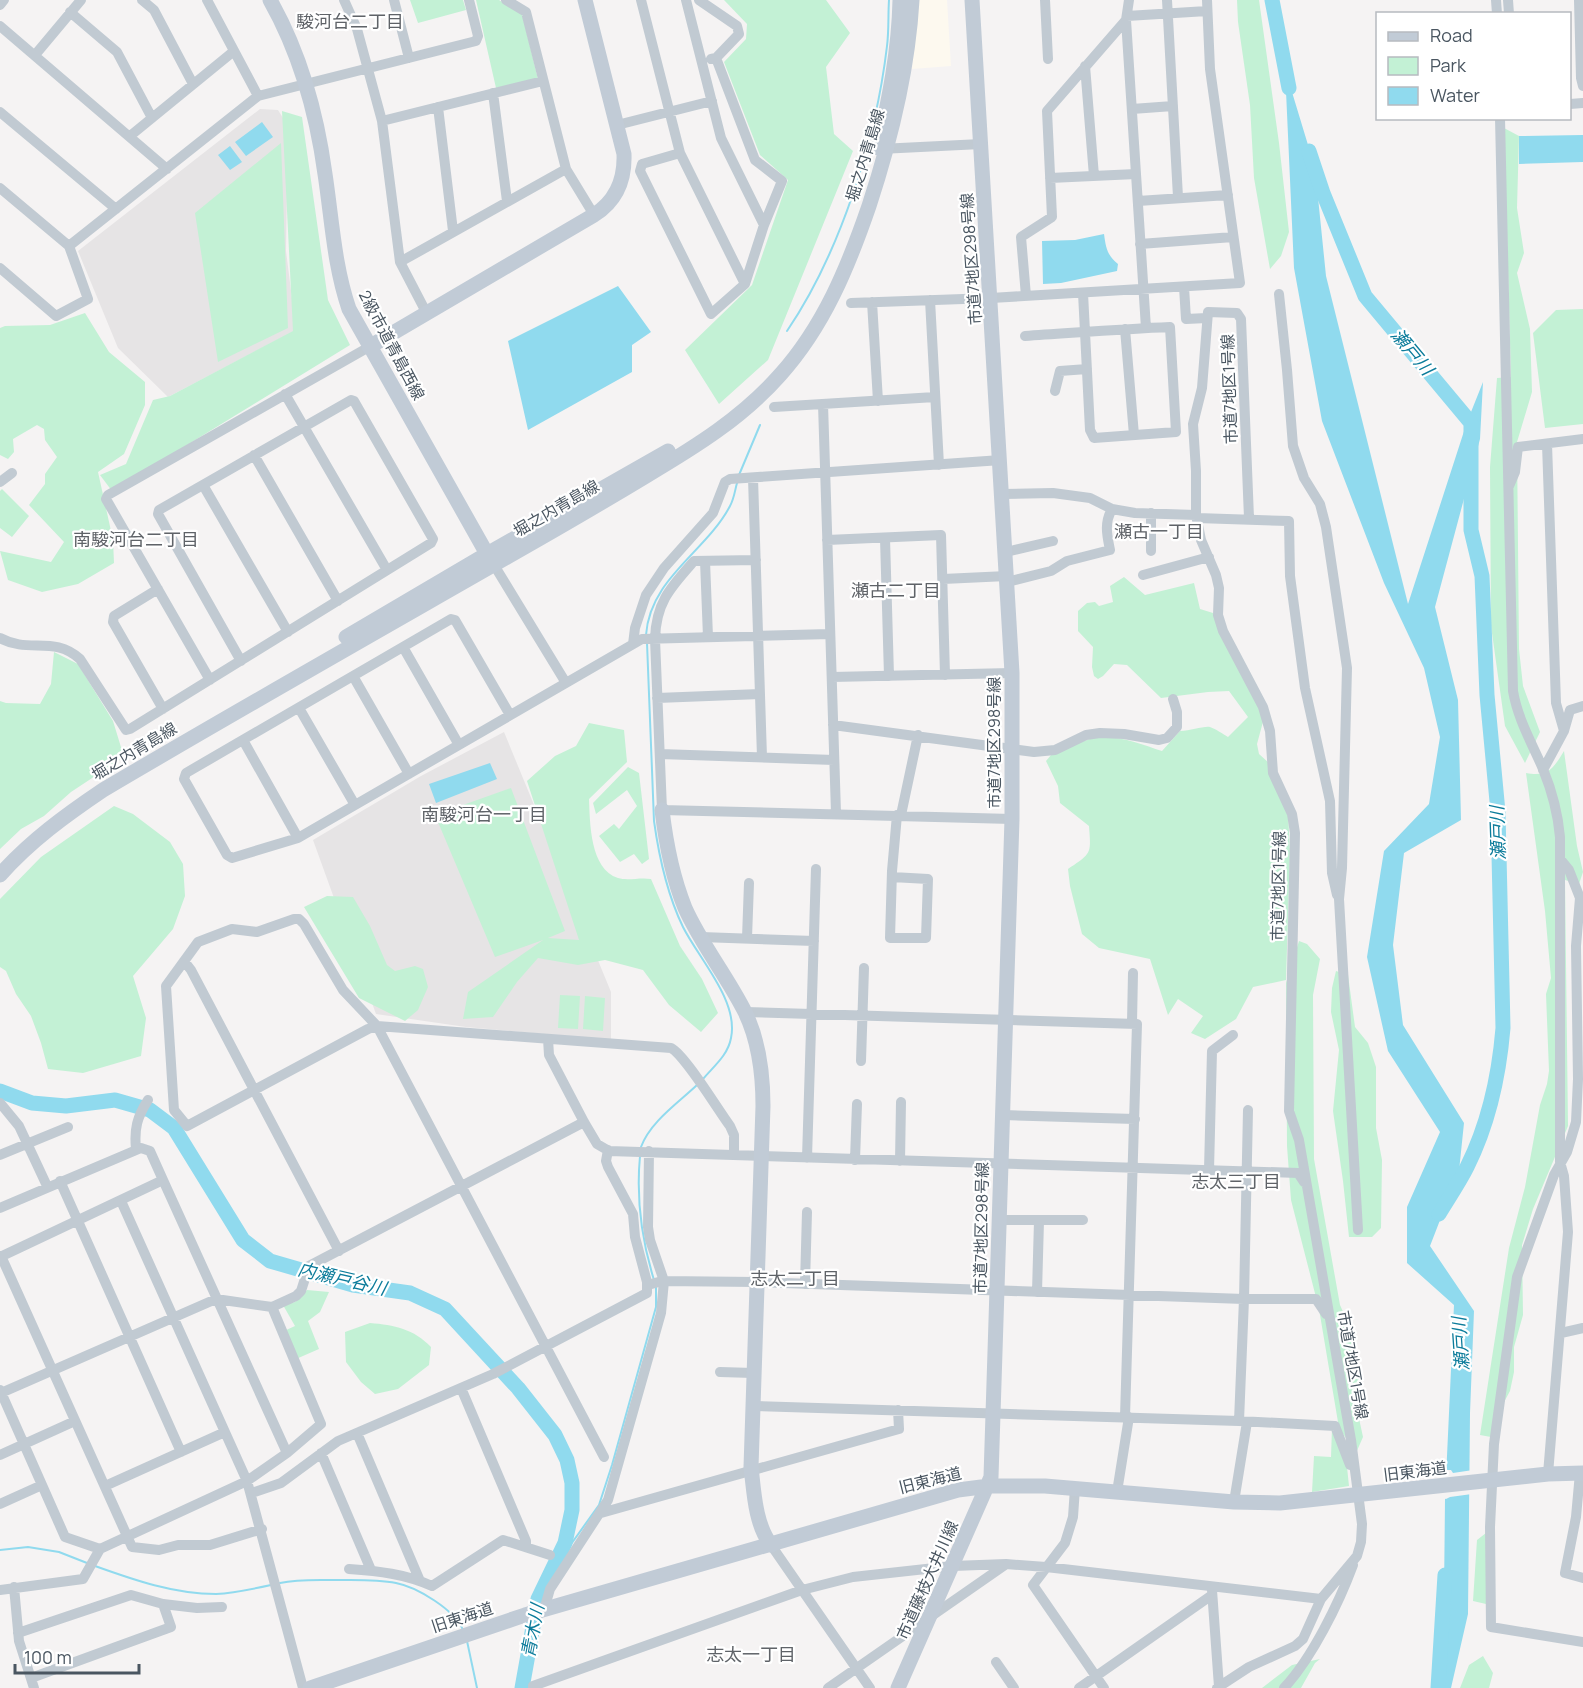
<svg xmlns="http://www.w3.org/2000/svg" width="1583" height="1688" viewBox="0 0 1583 1688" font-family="Manrope,'Noto Sans JP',sans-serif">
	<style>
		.commercial { fill: #fdf9ef }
		.education { fill: #e6e4e5 }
		.green { fill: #c3f1d5 }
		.water { fill: #90daee }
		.pier { fill: #f5f3f3 }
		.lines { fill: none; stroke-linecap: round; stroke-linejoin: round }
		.stream { stroke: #90daee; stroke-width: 2 }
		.river { stroke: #90daee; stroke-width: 15 }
		.street { stroke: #c1cad2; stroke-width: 10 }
		.secondary { stroke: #c1cbd6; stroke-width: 15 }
		.labels { text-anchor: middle; stroke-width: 4.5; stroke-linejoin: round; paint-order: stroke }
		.street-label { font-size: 16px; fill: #4a5661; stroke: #fff }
		.neighbourhood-label { font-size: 18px; fill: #5f6368; stroke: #fff }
		.water-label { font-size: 18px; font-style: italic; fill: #0c7c9b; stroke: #fff }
	</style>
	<rect width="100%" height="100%" fill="#f5f3f3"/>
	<!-- commercial -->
	<path class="commercial" d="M919,0H947L951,66L912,69Z"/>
	<!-- education -->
	<path class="education" d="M260,109L278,110L288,126L286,251L296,330L168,397L118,348L78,251Z
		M504,732L611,992V1040L466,1027L376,1014L313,840L421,776Z"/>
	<!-- green -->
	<path class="green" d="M410,0H463L466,10L418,23Z
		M476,0H499L522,14L538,79L496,88Z
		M724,0H826L850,33L826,67L834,134L853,151L768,360L719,404L685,350L752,285L788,180L760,155L724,62L746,39L747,24Z
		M1237,0H1259L1279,143L1289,232L1281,256L1270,269L1254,178L1250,105L1238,22Z
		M282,111L302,117L328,300L350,345L112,491L100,475L126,464L153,400L170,396L293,331Z
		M1504,128L1519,136L1517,208L1524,253L1517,273L1530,329L1532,392L1517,442L1519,649L1523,686L1540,732L1525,763L1505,726L1491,626L1490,467L1497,378L1511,377Z
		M281,143L288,328L218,362L195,213Z
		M1583,309V424L1545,428L1533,333L1556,310Z
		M85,313L109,352L145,382V405L124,454L98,472L113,540L114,563L78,584L42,592L8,580L0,551L51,562L64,542L29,505L45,484V474L57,457L45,440L44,429L37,425L13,439L14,452L8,459L0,455V328L5,326L50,325Z
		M2,489L29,516L12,537L0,528V491Z
		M1124,577L1145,595L1194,583L1200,609L1213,613L1264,718L1257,744L1259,754L1269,763L1288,812L1290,852L1286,980L1253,987L1236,1019L1205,1039L1191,1033L1203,1016L1178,999L1168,1015L1150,959L1099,948L1082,934L1070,886L1068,869C1092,853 1091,854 1089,826L1060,803L1058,786L1046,761L1051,755C1064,750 1076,743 1090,739C1112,732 1141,744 1162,751L1180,731C1191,731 1203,726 1210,727C1216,729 1223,734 1228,737L1248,717L1229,691L1208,692L1161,698L1127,665L1114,664L1103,676L1098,679L1094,676L1092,667L1093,647L1078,631V611L1087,603L1095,602L1099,606L1113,602L1110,586Z
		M54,652L78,664L113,721L124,757L71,792L44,816L21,829L0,849V701L6,703L40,704L51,684Z
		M589,723L624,730L627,762L589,799C590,823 590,869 618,878C628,881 640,877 651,879L680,946L702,979L718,1013L701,1032L669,1005L643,970L605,960L578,965L538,958L517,982L493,1017L463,1019L468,992L543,940L495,957L435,815L511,788L565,931L548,938L579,940L527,781L555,756L576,746Z
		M1564,751L1577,846L1583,872L1579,884L1565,880L1568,1126L1533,1209L1522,1245L1523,1315L1514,1347V1372L1510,1391L1503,1404L1491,1437L1480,1435L1509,1248L1525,1187L1540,1105L1547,1084L1549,1071L1546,994L1551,978L1545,911L1526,773C1548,777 1553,769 1564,751Z
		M628,767L639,773L649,859L642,864L634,854L620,862L599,836L614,824L619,829L637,806L627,790L596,814L593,803Z
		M114,806L133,814L170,842L183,864L185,896L173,929L133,976L146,1018L141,1056L83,1073L48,1069L41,1043L31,1016L16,994L6,971L0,967V899L41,857Z
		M327,896L353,897L370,926L387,965L395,971L415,966L423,969L428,987L418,1010L405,1021L359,998L304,907Z
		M1299,941L1307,944L1320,959L1313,995L1314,1159L1340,1305L1353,1334L1359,1377L1357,1409L1363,1437L1356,1453L1339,1428L1319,1309L1291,1200L1287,1146L1286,983Z
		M1336,971L1348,975L1355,1027L1368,1043L1376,1067V1128L1382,1160L1381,1228L1372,1237H1349L1343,1181L1333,1111L1339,1050L1331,1012L1332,988Z
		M560,995L580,996L578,1029L558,1028Z
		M585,996L605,998L603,1031L583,1029Z
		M307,1290L329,1292L320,1312L308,1321L319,1349L296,1359L284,1331L295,1326L283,1305L295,1302Z
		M370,1323C394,1325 414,1329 431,1347L429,1365L398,1389L375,1394L361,1382L346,1362L345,1332Z
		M1332,1428L1347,1467L1349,1486L1312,1492L1314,1456L1331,1457Z
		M1486,1533V1604L1473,1601L1477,1540Z
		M1483,1656L1493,1673L1489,1688H1460L1469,1665Z
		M1320,1659L1315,1663L1301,1688H1262L1292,1665Z"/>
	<!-- water -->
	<path class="water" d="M1285,69L1315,168L1326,276L1408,604L1467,422L1483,382L1480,439L1435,607L1458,700L1461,820L1404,853L1393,945L1403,1025L1464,1123L1459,1171L1430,1246L1474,1311L1470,1413L1468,1614L1451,1688H1436L1439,1677L1444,1595L1445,1499L1454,1305L1407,1263V1207L1440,1132L1388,1051L1367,957L1384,851L1429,804L1440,737L1424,668L1384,583L1322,421L1294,268Z
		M262,122L273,137L246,156L235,142Z
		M1583,135V162L1519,164V136Z
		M230,146L242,162L230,170L218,155Z
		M1104,234C1106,248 1107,255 1118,264L1117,271L1061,283L1043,284L1042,241L1075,240Z
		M618,286L651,332L632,345V372L528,430L508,341Z
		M490,763L497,779L436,803L429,784Z"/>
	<!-- pier -->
	<path class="pier" d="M1447,1470H1451L1453,1473L1473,1470L1472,1494L1450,1497L1446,1499L1442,1498L1444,1474Z"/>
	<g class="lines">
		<!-- stream -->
		<path class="stream" d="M787,331C840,253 876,140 887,46C889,31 888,15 889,0
			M739,475L760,425
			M646,635C650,578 706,552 730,506C734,499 735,490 737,483
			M647,643L654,821C659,857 667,894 683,927C699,959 739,1001 731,1038C728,1055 714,1066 703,1079
			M641,1147C650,1122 678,1103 697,1085
			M640,1156C636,1198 642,1241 654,1280
			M0,1550L28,1547L59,1552L87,1563
			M95,1566C134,1580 174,1594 216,1594C235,1593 253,1589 271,1585
			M549,1575L599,1505L612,1465L656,1307V1286
			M280,1583C298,1579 316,1580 335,1580C355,1580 376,1579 396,1583C417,1587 455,1610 463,1630
			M467,1641L477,1688"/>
		<!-- river -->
		<path class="river" d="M1272,0L1289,88
			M1309,151L1323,193L1365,296L1471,423V530L1482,576L1487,695L1498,812L1503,1028C1499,1076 1489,1123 1467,1167C1459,1183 1448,1199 1439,1214
			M0,1091L32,1103L66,1106L115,1100L150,1110L174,1128L243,1240L270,1261L353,1285L410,1293L445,1309L518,1388L555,1435L567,1460L572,1483V1510L565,1543L538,1599L522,1688
			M1438,1688L1445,1575"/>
		<!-- street -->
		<path class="street" d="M142,0L154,10L193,84
			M207,0L258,96
			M344,0L357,29L382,121L400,262L426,312
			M394,0L409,58
			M506,0L526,12L566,169L594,215
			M641,0L680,153L745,284
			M699,0L737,26L739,34L716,58L711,59
			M1045,0L1048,59
			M1129,0L1126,20L1146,328
			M1167,0L1178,197
			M1496,0L1497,14
			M1508,0L1509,14
			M1579,0L1581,78L1583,86
			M0,5L4,0
			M70,12L117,52L152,118
			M1127,16L1207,11
			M0,26L167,169
			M35,55L81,0
			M716,58L755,160L782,181L764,225
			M1085,66L1094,176
			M493,93L507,201
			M1570,104L1583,103
			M438,107L453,231
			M1132,109L1173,106
			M0,112L116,209
			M1500,118L1513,691C1518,720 1532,743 1543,769C1552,791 1558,814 1560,837V1162L1564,1176L1568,1232L1548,1474
			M382,121L543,81
			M617,125L712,101
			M130,136L234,51
			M880,149L981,144
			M680,153L642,164L640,171L711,314L745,284L764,225L721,138L686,0
			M1050,178L1136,174
			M0,188L69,246
			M1138,201L1228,195
			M1140,244L1233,237
			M400,262L566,169
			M0,268L56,316L88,299L69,246L258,96L476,41L478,36L469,0
			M1184,287L1186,319L1207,318
			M1279,294L1287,370L1293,446L1304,478L1320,504L1326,527L1347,668L1342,868L1339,899L1358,1230
			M1026,296L1021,237L1052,217L1047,111L1126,20
			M930,300L939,465
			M872,302L878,401
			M851,303L991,298L1240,283L1210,69L1207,0
			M1125,329L1134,435
			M1025,336C1073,333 1121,329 1170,327L1176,432L1094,438L1090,430L1083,293
			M1055,391L1060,371L1087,369
			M285,394L387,570
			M823,404L836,813
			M774,407L935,397
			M1547,444L1556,703L1564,731
			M254,455L338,601
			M753,478L762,757
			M0,482L12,473
			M203,485L288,632
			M1509,486L1515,472L1518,447L1583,439
			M1003,494L1053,493L1090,498L1112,509L1135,513L1196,515
			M1197,518L1289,521L1290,576L1305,688L1330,801L1332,873L1337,895
			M885,538L889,676
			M827,540L941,535L945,675
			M1151,551V513
			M1006,552L1053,541
			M491,560L566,683
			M756,560L694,561C671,587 656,602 655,639L662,810L1012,819
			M705,561L708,637
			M1143,575L1209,557
			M943,579L1007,576
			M1007,582L1051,571L1067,561L1110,550C1107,535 1104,523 1112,509
			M158,589L114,616L113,622L163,709
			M0,638C29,654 54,635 80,659L126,730L130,729L431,543L433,539L354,401L351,400L159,510L158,514L241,661
			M633,644L635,628L646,595L664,568L713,513L725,482L730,479L1001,460
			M403,647L459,745
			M353,676L409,774
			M832,677L1012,673
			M210,680L106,499L108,495L369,347
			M657,698L760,694
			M299,708L355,805
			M510,715L455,620L451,619L186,773L184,779L227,855L232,858L298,838L642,639L830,634
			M833,725L1034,752L1055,750L1086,735L1100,733L1124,734L1159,740L1167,738L1177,727V712L1173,699
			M243,740L298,838
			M660,754L834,760
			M1543,770L1564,731L1570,710L1583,706
			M901,815L918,735
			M1560,859L1569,870L1580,898H1583
			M892,877L928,879L926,938H890L892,871L897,815
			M1580,898L1576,946L1578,1079L1576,1122L1567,1152L1554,1175L1517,1277L1494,1444L1490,1527L1491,1627L1583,1642
			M701,937L814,941
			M747,938L749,883
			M184,961L191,970L339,1251
			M745,1012L1137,1024L1125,1417
			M1132,1023L1133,973
			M548,1039L549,1055L584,1122L597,1144L609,1151L1298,1173L1304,1182
			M861,1061L864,968
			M0,1103L19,1126L47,1186
			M1003,1115L1135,1119
			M136,1149C134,1129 137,1117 148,1100
			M0,1155L68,1127
			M807,1158L816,869
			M855,1160L857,1104
			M900,1161L901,1102
			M1209,1170L1212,1051L1233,1035
			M60,1181L181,1452
			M121,1201L247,1481L303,1688
			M0,1208L141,1148L150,1151L163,1180
			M999,1220H1083
			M1,1256L132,1547L159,1550L178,1545H210L262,1529
			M0,1257L163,1180L287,1453
			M805,1284L807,1212
			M648,1285L662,1281L756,1282L1244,1299H1316L1326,1314
			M1037,1292L1039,1221
			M1561,1333L1583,1328
			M720,1372L753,1373
			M461,1388L526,1541V1547
			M0,1390L65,1537L100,1549
			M1,1393L216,1299L272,1307L296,1296L301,1291L309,1266L584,1122
			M752,1406L1239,1421L1335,1426L1350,1465
			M1239,1421L1244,1299L1248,1110
			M357,1433L420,1581
			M321,1453L371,1570
			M0,1455L75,1421
			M604,1457L377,1026L343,990L304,924L299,919H294L257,932L232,929L198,942L166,986L174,1110L187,1126L368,1029L377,1026L671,1048C685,1055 718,1110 730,1126L734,1135V1155
			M1580,1473L1576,1517L1565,1573L1583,1578
			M105,1486L225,1432
			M1075,1488L1073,1517L1065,1543L1033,1585L1104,1688
			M1117,1492L1129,1417
			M252,1493L281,1483L338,1441L493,1374L647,1293V1282L635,1237L633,1214L608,1167L606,1161L608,1150
			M1234,1502L1247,1422
			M0,1504L42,1485
			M601,1513L899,1429L898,1410
			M771,1545L870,1688
			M349,1569C378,1571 406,1574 432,1586L503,1540L550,1555
			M14,1587L19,1641L34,1688
			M0,1590L83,1579L100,1549L247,1481L287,1453L321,1424L272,1307
			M1212,1590L1219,1687
			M544,1610L550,1589L608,1500L661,1313L664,1281L650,1240L648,1227L649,1151
			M18,1633L131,1595L163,1604L197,1608L222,1607
			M996,1662L1014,1688
			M31,1678L171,1627L163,1604
			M533,1688V1686L802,1590L853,1577L953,1566L1006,1564L1046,1567L1321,1599
			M828,1688L1005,1565
			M1079,1688L1212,1595
			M1217,1688L1249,1667L1295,1646L1303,1639L1321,1599L1357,1556L1361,1542L1362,1524L1351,1440L1299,1140L1289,1111L1295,833L1292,814L1273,773L1270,731L1263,707L1223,631L1218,615L1219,588L1216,575L1201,540L1196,515V471L1193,424L1202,388L1208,312L1237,313L1241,319L1249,518
			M1284,1688C1312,1658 1339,1603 1353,1565"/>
		<!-- secondary -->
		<path class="secondary" d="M270,0C300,53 317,115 325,174C332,220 334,265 349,309L487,554
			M878,148C889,100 899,50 900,0
			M369,347L594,215C616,201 625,180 624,154L585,0
			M346,637L487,554L668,451
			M662,810C666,844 672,876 685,908C701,944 727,976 745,1012C759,1041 763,1074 763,1106L751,1467C754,1492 755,1524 771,1545
			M0,875C30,841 66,815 103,790C240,709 378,631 516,552C560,527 603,502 646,476C695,447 742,418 780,375C824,326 848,267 869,206C891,139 908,71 912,0
			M310,1688L525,1615L958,1490L989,1486H1045L1234,1502L1280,1503L1548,1474L1583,1473
			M898,1688L991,1477L1012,819V673L972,0"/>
	</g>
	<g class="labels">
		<!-- street labels -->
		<g class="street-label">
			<text transform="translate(865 155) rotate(-73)" y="6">堀之内青島線</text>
			<text transform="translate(971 259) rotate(-94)" y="6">市道7地区298号線</text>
			<text transform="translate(392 345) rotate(62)" y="6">2級市道青島西線</text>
			<text transform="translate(1229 389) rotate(-92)" y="6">市道7地区1号線</text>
			<text transform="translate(556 508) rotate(-30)" y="6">堀之内青島線</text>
			<text transform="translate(994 743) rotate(-90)" y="6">市道7地区298号線</text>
			<text transform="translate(134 751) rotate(-31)" y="6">堀之内青島線</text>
			<text transform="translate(1278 886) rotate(-89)" y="6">市道7地区1号線</text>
			<text transform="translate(981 1228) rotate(-89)" y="6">市道7地区298号線</text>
			<text transform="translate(1353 1365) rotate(80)" y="6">市道7地区1号線</text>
			<text transform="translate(1415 1471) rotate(-7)" y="6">旧東海道</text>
			<text transform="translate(930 1480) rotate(-14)" y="6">旧東海道</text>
			<text transform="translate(927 1580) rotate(-66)" y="6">市道藤枝大井川線</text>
			<text transform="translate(462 1617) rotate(-18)" y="6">旧東海道</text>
		</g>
		<!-- neighbourhood labels -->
		<g class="neighbourhood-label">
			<text x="350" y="28">駿河台二丁目</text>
			<text x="1159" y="538">瀬古一丁目</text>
			<text x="136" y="546">南駿河台二丁目</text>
			<text x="896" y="597">瀬古二丁目</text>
			<text x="484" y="821">南駿河台一丁目</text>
			<text x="1236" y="1188">志太三丁目</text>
			<text x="795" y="1285">志太二丁目</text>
			<text x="751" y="1661">志太一丁目</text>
		</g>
		<!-- water labels -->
		<g class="water-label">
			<text transform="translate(1412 352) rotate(50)" y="6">瀬戸川</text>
			<text transform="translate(1498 833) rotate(-92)" y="6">瀬戸川</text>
			<text transform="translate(342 1279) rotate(13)" y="6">内瀬戸谷川</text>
			<text transform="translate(1461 1344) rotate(-94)" y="6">瀬戸川</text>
			<text transform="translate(533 1631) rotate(-79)" y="6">青木川</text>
		</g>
	</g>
	<!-- legend -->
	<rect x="1376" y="12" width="195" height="108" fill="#ffffff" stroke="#b7bbc0" stroke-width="1.5"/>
	<rect x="1388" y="32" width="30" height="9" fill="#c1cbd6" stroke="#b7bbc0" stroke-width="1.5"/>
	<text x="1430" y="42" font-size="18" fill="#4a5661">Road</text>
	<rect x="1388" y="57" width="30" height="18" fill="#c3f1d5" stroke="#b7bbc0" stroke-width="1.5"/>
	<text x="1430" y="72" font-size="18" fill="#4a5661">Park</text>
	<rect x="1388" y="87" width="30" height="18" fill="#90daee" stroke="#b7bbc0" stroke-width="1.5"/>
	<text x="1430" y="102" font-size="18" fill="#4a5661">Water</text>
	<!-- scale -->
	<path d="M15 1664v9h124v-9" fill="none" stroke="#4a5661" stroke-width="3"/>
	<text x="24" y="1664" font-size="18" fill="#4a5661" stroke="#ffffff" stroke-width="4.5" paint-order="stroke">100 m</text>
</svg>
